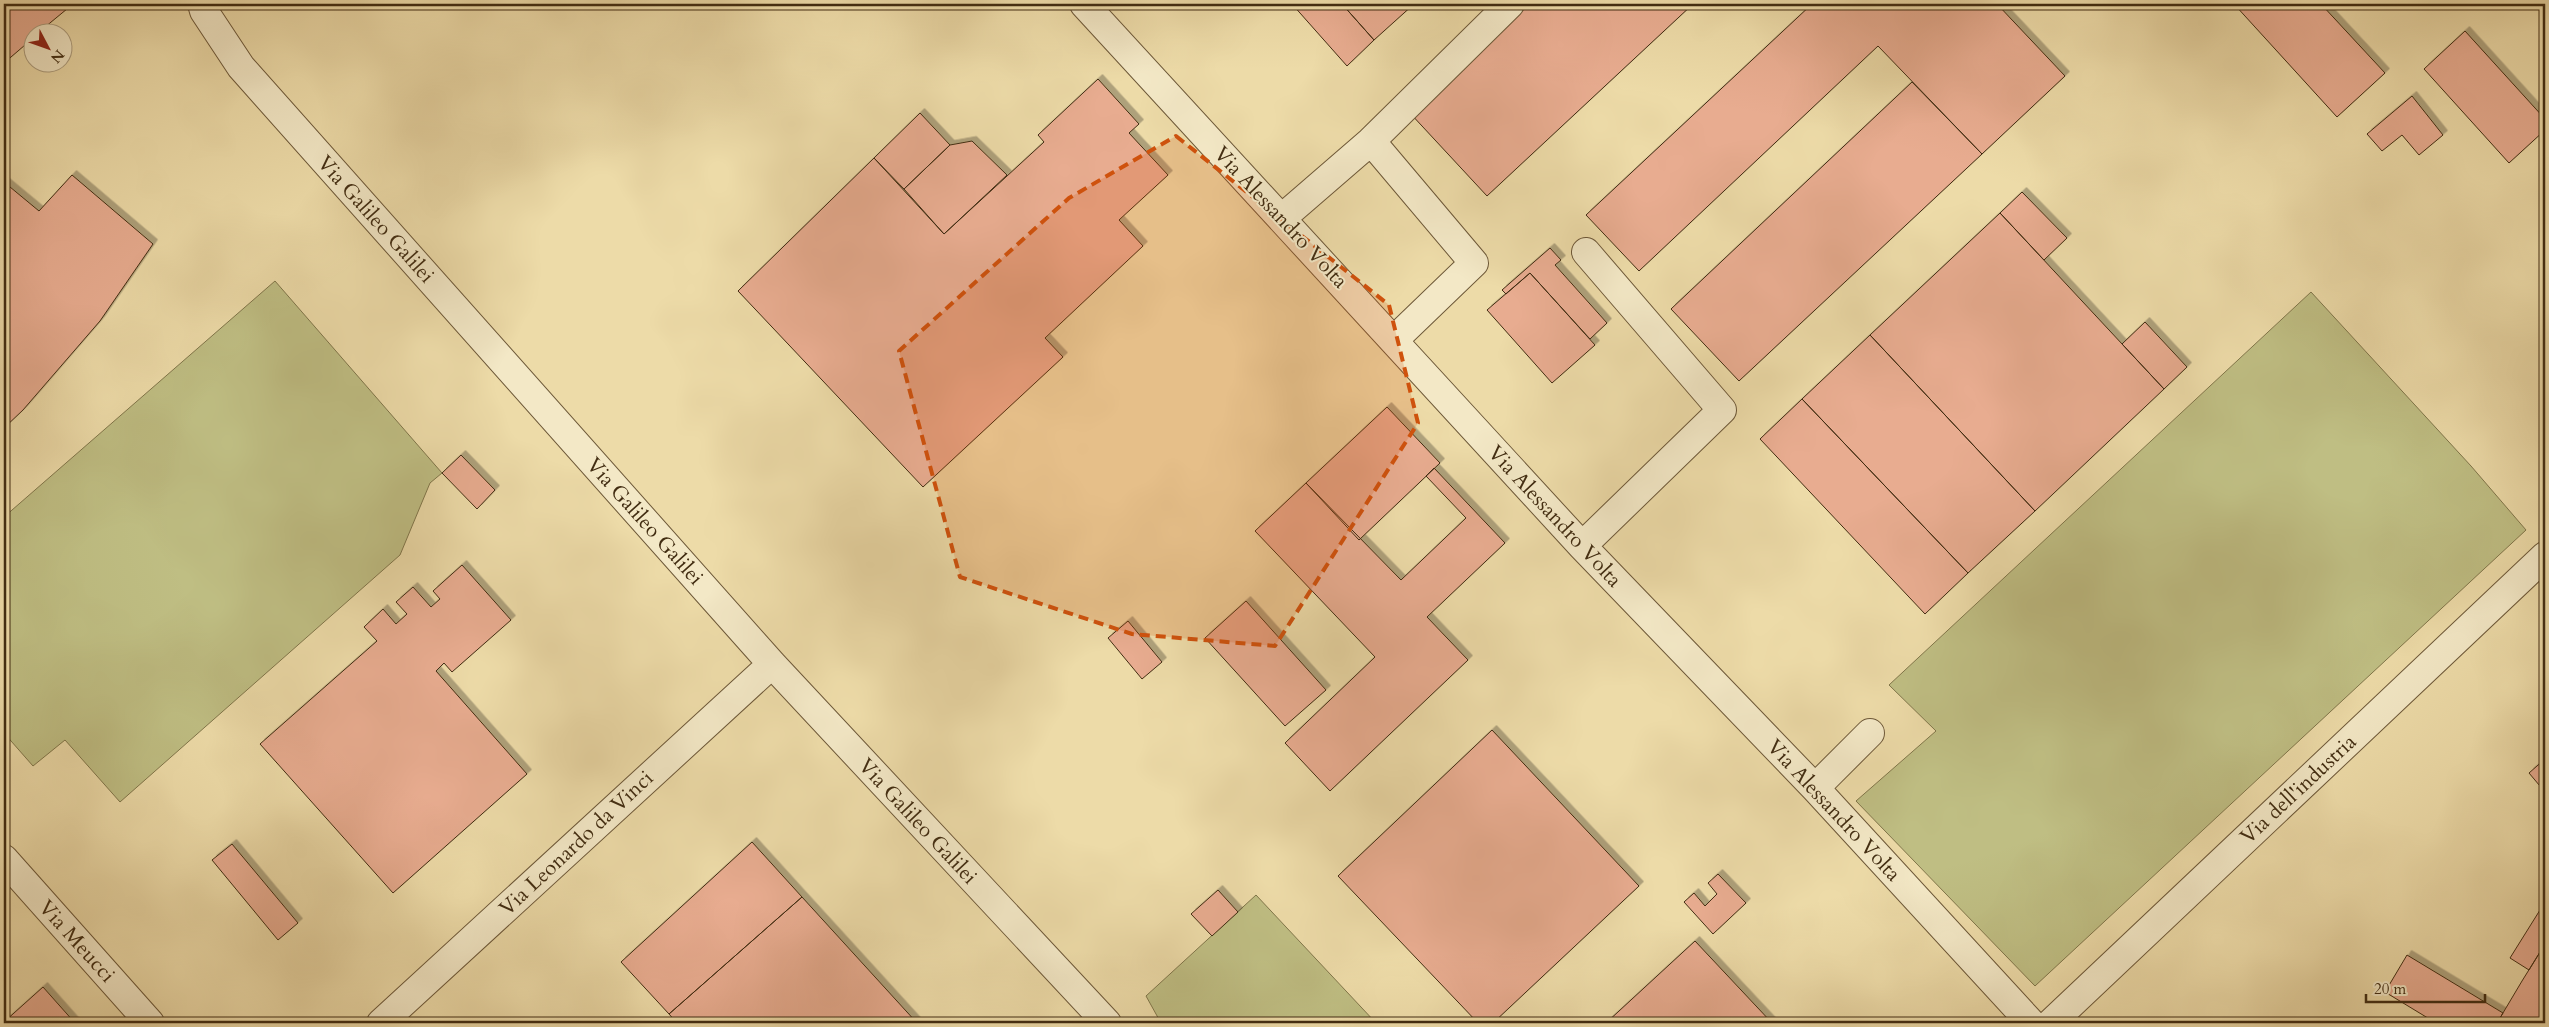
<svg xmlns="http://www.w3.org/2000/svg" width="2549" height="1027" viewBox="0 0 2549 1027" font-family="Cardo,serif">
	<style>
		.green { fill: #bfbe83; stroke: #80764a }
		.building { fill: #e8ac90; stroke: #422d12; filter: url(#shadow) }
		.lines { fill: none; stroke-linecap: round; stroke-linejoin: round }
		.minor-casing { stroke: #6d5838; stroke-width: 30 }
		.minor { stroke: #f3e8c6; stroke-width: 28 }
		.marked { fill: #cf520d; fill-opacity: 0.2; stroke: #cf520d; stroke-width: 4; stroke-dasharray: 10 6; stroke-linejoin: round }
		.labels { text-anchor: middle; stroke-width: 4; stroke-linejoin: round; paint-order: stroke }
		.street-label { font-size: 21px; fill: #422d12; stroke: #f3e8c6 }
	</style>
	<defs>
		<filter id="shadow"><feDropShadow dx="4.5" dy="-4.5" stdDeviation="0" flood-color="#0004"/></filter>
	</defs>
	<rect width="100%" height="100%" fill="#eddba8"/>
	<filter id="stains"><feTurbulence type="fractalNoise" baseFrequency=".004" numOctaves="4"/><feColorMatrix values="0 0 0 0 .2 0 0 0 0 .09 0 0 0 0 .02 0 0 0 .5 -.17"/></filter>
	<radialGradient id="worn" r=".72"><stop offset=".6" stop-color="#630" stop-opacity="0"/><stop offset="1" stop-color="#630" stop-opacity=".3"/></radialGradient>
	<!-- green -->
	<path class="green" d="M275,281L442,473L430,483L400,555L120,802L65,740L33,766L4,733V517Z
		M2311,292L2471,466L2526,530L2035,986L1856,801L1936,731L1889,685Z
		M1256,895L1376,1023H1161L1146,996Z"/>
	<!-- building -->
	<path class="building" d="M4,4H73L39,32H32V39L4,63Z
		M1292,4H1342L1374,40L1347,66Z
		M1342,4H1414L1374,40Z
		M1525,4H1693L1487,196L1409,112Z
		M1812,4H1997L2065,76L1982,154L1878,46L1639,271L1586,215Z
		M2234,4H2321L2385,73L2337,117Z
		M2465,31L2545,119V130L2509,163L2424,69Z
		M1098,79L1139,124L1129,133L1168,175L1119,220L1143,246L1045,338L1063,357L923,487L738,291L874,158L944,234L1044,142L1038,135Z
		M1912,82L1982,154L1739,381L1671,309Z
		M2412,96L2443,135L2419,155L2402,135L2382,151L2367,134Z
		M920,113L950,145L904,189L874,158Z
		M972,141L1007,175L944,234L904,189L950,145Z
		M72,175L153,244L100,321L23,410L4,428V182L39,211Z
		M2022,192L2067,238L2044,260L2000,213Z
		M2000,213L2164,389L2035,511L1870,335Z
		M1550,248L1561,260L1555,265L1607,323L1590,339L1530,273L1506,294L1502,290Z
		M1530,273L1595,345L1552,383L1487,310Z
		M2145,322L2187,367L2164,389L2122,344Z
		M1870,335L2035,511L1968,573L1802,399Z
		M1802,399L1968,573L1925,614L1760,439Z
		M1387,407L1440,463L1359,540L1306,483Z
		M461,455L495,490L477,509L442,473Z
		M1434,468L1505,543L1427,617L1468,660L1330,791L1285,743L1375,657L1255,531L1306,483L1401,580L1466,518L1426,476Z
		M462,565L511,620L452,672L444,663L436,671L527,774L393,893L260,744L377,641L364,627L383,609L396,624L407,614L396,602L413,587L431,607L440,599L433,591Z
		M1246,601L1326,690L1285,726L1205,638Z
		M1128,621L1162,662L1142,679L1108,638Z
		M1492,730L1639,886L1493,1023H1478L1338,876Z
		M2545,759V792L2529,773Z
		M752,842L802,897L669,1014L621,962Z
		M232,844L298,923L278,940L212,860Z
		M1718,874L1746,903L1713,934L1684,902L1694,893L1705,906L1717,894L1708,883Z
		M1218,890L1238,912L1212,936L1191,914Z
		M802,897L917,1023H677L669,1014Z
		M2540,910L2545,913V944L2529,970L2510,958Z
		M1695,941L1772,1023H1606Z
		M2545,944V1023H2497L2522,981Z
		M2407,955L2503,1013L2497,1023H2436L2385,992Z
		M43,987L75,1023H4V1022Z"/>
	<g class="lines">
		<!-- minor casing -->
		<g class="minor-casing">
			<path id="minor" d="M202,4L204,11L241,67L772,664L1107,1023
				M1084,4L1582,546L1815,788L2031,1023
				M1282,218L1371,141
				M1394,340L1474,263L1371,141L1510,4
				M1582,546L1722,410L1586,252
				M1815,788L1870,733
				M4,859L150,1023
				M381,1023L772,664
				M2051,1023L2545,556"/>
		</g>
		<!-- minor -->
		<use href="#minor" class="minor"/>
	</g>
	<!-- marked area -->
	<path class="marked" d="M1176,136L1389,305L1418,423L1275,646L1132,634L960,577L899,351L1069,198Z"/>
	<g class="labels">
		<!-- street labels -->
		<g class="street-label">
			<text transform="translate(1281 217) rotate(47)" y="7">Via Alessandro Volta</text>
			<text transform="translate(376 219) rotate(48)" y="7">Via Galileo Galilei</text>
			<text transform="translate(1555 516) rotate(47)" y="7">Via Alessandro Volta</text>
			<text transform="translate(645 521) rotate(48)" y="7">Via Galileo Galilei</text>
			<text transform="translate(2298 789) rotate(-43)" y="7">Via dell'industria</text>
			<text transform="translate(1834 810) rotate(47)" y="7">Via Alessandro Volta</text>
			<text transform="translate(918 821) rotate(47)" y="7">Via Galileo Galilei</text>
			<text transform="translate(576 843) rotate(-43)" y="7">Via Leonardo da Vinci</text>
			<text transform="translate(77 941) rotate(48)" y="7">Via Meucci</text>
		</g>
	</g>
	<!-- margin -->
	<rect width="2549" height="1027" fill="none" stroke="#eddba8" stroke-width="20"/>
	<rect x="5" y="5" width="2539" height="1017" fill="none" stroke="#422d12" stroke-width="2.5"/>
	<rect x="10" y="10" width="2529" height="1007" fill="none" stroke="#422d12"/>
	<!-- north arrow -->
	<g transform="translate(48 48) rotate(131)"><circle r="24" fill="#f3e8c6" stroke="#ac9d7e"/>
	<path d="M0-4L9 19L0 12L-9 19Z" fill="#8f2418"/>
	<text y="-8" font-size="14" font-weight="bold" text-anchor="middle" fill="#422d12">N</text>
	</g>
	<!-- scale -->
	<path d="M2366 994v8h119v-8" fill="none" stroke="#422d12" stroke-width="2.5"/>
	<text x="2374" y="994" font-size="15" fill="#422d12" stroke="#f3e8c6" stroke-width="4" paint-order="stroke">20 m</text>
	<rect width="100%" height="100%" filter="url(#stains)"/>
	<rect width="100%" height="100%" fill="url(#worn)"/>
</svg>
